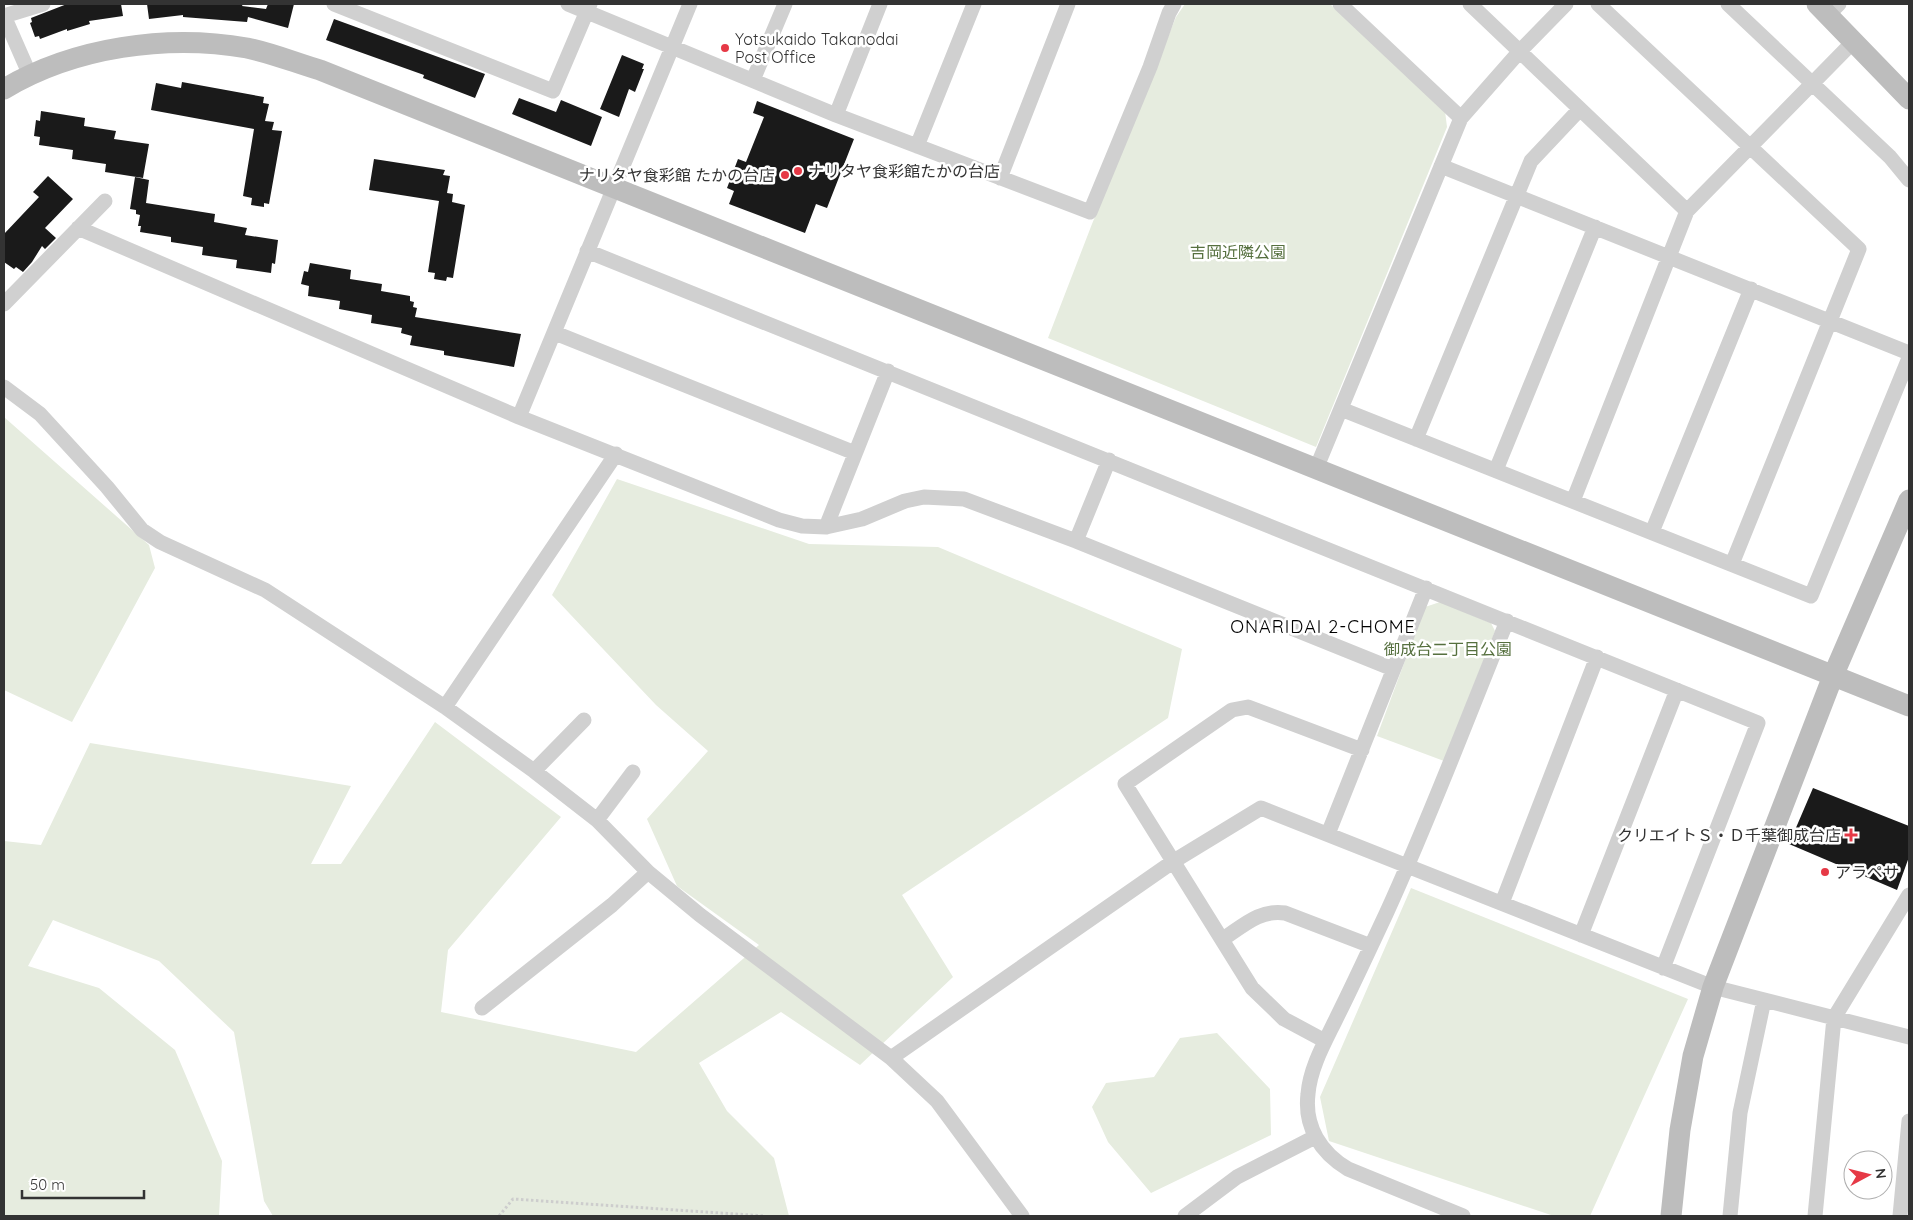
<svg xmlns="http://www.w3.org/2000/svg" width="1913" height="1220" viewBox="0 0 1913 1220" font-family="Quicksand,'Noto Sans JP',sans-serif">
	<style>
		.green { fill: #e6ecdf }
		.building { fill: #1a1a1a }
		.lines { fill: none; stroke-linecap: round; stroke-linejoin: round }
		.path { stroke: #cdcdcd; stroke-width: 3; stroke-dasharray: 2.5 2.5; stroke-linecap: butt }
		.street { stroke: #d0d0d0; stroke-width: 15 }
		.secondary { stroke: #bdbdbd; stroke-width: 21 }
		.poi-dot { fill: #e63946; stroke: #fff; stroke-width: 2 }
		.labels { text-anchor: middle; stroke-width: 5; stroke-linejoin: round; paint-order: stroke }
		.poi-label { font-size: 16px; fill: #333; stroke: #fff; text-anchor: start }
		.park-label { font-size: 16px; fill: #56703f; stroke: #fff }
		.neighbourhood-label { font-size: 18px; letter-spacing: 1px; fill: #000; stroke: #fff }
	</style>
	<rect width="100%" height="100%" fill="#fff"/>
	<!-- green -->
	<path class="green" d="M1185,4H1330L1445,111L1447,127L1316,447L1048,338L1092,224L1176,17Z
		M4,417L149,545L155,568L72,722L4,690Z
		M617,479L809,544L938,547L1182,649L1168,718L902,895L953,977L860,1065L781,1012L699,1063L727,1111L774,1158L789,1216H273L264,1201L234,1032L159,961L53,920L28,966L99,988L175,1050L222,1161L219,1216H4V841L41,845L90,743L351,786L311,864H341L435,722L561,817L448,950L441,1012L636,1052L759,945L677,886L647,819L708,751L656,705L552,595Z
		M1440,602L1491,623L1495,631L1444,761L1377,736L1425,607Z
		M1411,888L1688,999L1590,1216H1554L1329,1141L1320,1097Z
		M1217,1033L1270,1089L1271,1135L1151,1193L1108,1142L1092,1107L1106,1083L1154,1077L1180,1038Z"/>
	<!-- building -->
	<path class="building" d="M67,4H121L123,16L89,21L90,24L67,31V29L40,39L39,36L35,37L30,23L32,22L31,18Z
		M147,4H243L242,6L266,9L268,4H294L288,28L248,17L247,22L183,17V15L149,19Z
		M334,19L485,74L475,98L423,78L424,75L326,40Z
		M622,55L644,64L642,69H644L635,92L629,89L619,117L600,109Z
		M182,82L264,97L263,103L269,104L265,121L274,122L272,130L282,131L269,204L264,203V207L251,205L252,198L243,196L254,129L151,110L156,83L181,88Z
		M519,98L556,112L561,100L602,117L591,146L512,114Z
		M757,101L854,139L827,208L816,204L805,233L729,204L734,191L727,188L738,159L746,162L764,117L753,113Z
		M41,111L85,118L84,126L116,131L114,139L149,144L143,178L105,172L106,164L72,159L73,150L39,145L40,137L34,136L36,120L40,121Z
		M374,159L445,170L443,175L450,176L447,193L453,194L452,202L465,205L453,278L447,277L446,281L434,279L435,273L428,272L439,201L369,190Z
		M48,176L73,199L45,228L56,238L45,249L42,246L32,262L23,272L16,267L14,269L4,262V234L39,197L33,192Z
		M135,177L149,180L146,203L215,214L214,222L247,228L245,235L278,240L275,264L272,263L271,273L236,268L237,260L202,255L203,247L171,242V237L140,232L141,226H138L140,215L136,214V210L130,209Z
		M310,263L351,270L350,279L382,284L381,291L410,296V301L414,302L413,307L417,308L415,317L521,334L514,367L444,355V351L410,345L412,336L401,333L402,328L371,323L372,315L339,309L340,301L308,296L309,286L301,284L304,271L308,272Z
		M1813,788L1909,826V857L1897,890L1789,844Z"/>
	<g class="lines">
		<!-- path -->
		<path class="path" d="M499,1216L513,1199L765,1216"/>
		<!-- street -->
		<path class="street" d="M334,4L553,91L590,4
			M568,4L836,115L1090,212L1150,67L1169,13L1174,4
			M1340,4L1461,118
			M1470,4L1687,211
			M1598,4L1859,249L1732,564
			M1728,4L1890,157L1909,180
			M1829,14L1839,4
			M4,16L29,73
			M4,16L43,4
			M753,80L785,4
			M836,115L880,4
			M917,146L974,4
			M1441,166L1909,353
			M1000,178L1068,4
			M78,228L519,417L779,520L802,526L826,527L862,519L905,501L924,497L964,499L1076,541L1393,669
			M587,251L1758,723L1663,968
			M4,304L105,201
			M555,333L855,453
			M4,387L40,414L107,487L142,530L160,542L265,590L445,707L534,771L597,820L648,872L700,915L891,1058L937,1101L1022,1216
			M1341,409L1811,596L1909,358
			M519,417L690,4
			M1416,439L1531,161L1580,109
			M1316,469L1461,118L1520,51L1566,4
			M1496,470L1595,227
			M1573,501L1687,211L1854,41
			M826,527L888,371
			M1652,532L1751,289
			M1076,541L1109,460
			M445,707L616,454
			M534,771L584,720
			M597,820L633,772
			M1328,834L1426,588
			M1502,903L1597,657
			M1581,935L1677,690
			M1223,939C1243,926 1260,909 1285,913L1371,946
			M482,1008L612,905L648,872
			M1325,1041L1284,1019L1252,988L1125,784L1232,710L1248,707L1362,750
			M891,1058L1174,861L1261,808L1713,987L1909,1037
			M1185,1216L1237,1177L1315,1137
			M1463,1216L1348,1169C1321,1153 1304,1127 1308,1094C1310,1067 1326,1040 1337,1017C1354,983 1370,948 1386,914C1430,818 1467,719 1507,621
			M1730,1216L1740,1113L1764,1000
			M1815,1216L1834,1018L1909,895
			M1900,1216L1909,1121"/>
		<!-- secondary -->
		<path class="secondary" d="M1817,4L1909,99
			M4,89C74,47 167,34 247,48C272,53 296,63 320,70L1909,706
			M1671,1216L1680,1130L1693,1056L1713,987L1833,676L1909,500"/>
	</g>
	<!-- markers -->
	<g class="poi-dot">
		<circle cx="725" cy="48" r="5"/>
		<circle cx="798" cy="171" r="5"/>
		<circle cx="785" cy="175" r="5"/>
		<path d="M1848.5 827.5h5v5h5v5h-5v5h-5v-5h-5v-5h5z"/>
		<circle cx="1825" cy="872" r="5"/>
	</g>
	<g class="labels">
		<!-- poi labels -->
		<g class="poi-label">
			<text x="735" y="45">Yotsukaido Takanodai<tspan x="735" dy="18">Post Office</tspan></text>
			<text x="808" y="177">ナリタヤ食彩館たかの台店</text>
			<text x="775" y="181" text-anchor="end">ナリタヤ食彩館 たかの台店</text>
			<text x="1841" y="841" text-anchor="end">クリエイトＳ・Ｄ千葉御成台店</text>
			<text x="1835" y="878">アラペサ</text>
		</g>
		<!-- park labels -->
		<g class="park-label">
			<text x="1238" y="258">吉岡近隣公園</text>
			<text x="1448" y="655">御成台二丁目公園</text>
		</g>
		<!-- neighbourhood labels -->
		<g class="neighbourhood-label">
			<text x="1323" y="633">ONARIDAI 2-CHOME</text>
		</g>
	</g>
	<!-- border -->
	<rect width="1913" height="1220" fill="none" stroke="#333333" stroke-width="10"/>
	<!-- north arrow -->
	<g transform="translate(1868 1175) rotate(83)"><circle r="24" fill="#ffffff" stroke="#adadad"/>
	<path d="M0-4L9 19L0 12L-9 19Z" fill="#e63946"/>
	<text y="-8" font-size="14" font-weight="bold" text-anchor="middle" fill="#333333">N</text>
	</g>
	<!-- scale -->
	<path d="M22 1190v8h122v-8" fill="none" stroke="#333333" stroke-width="2.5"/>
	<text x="30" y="1190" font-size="15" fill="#333333" stroke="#ffffff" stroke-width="4" paint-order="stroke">50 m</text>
</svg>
